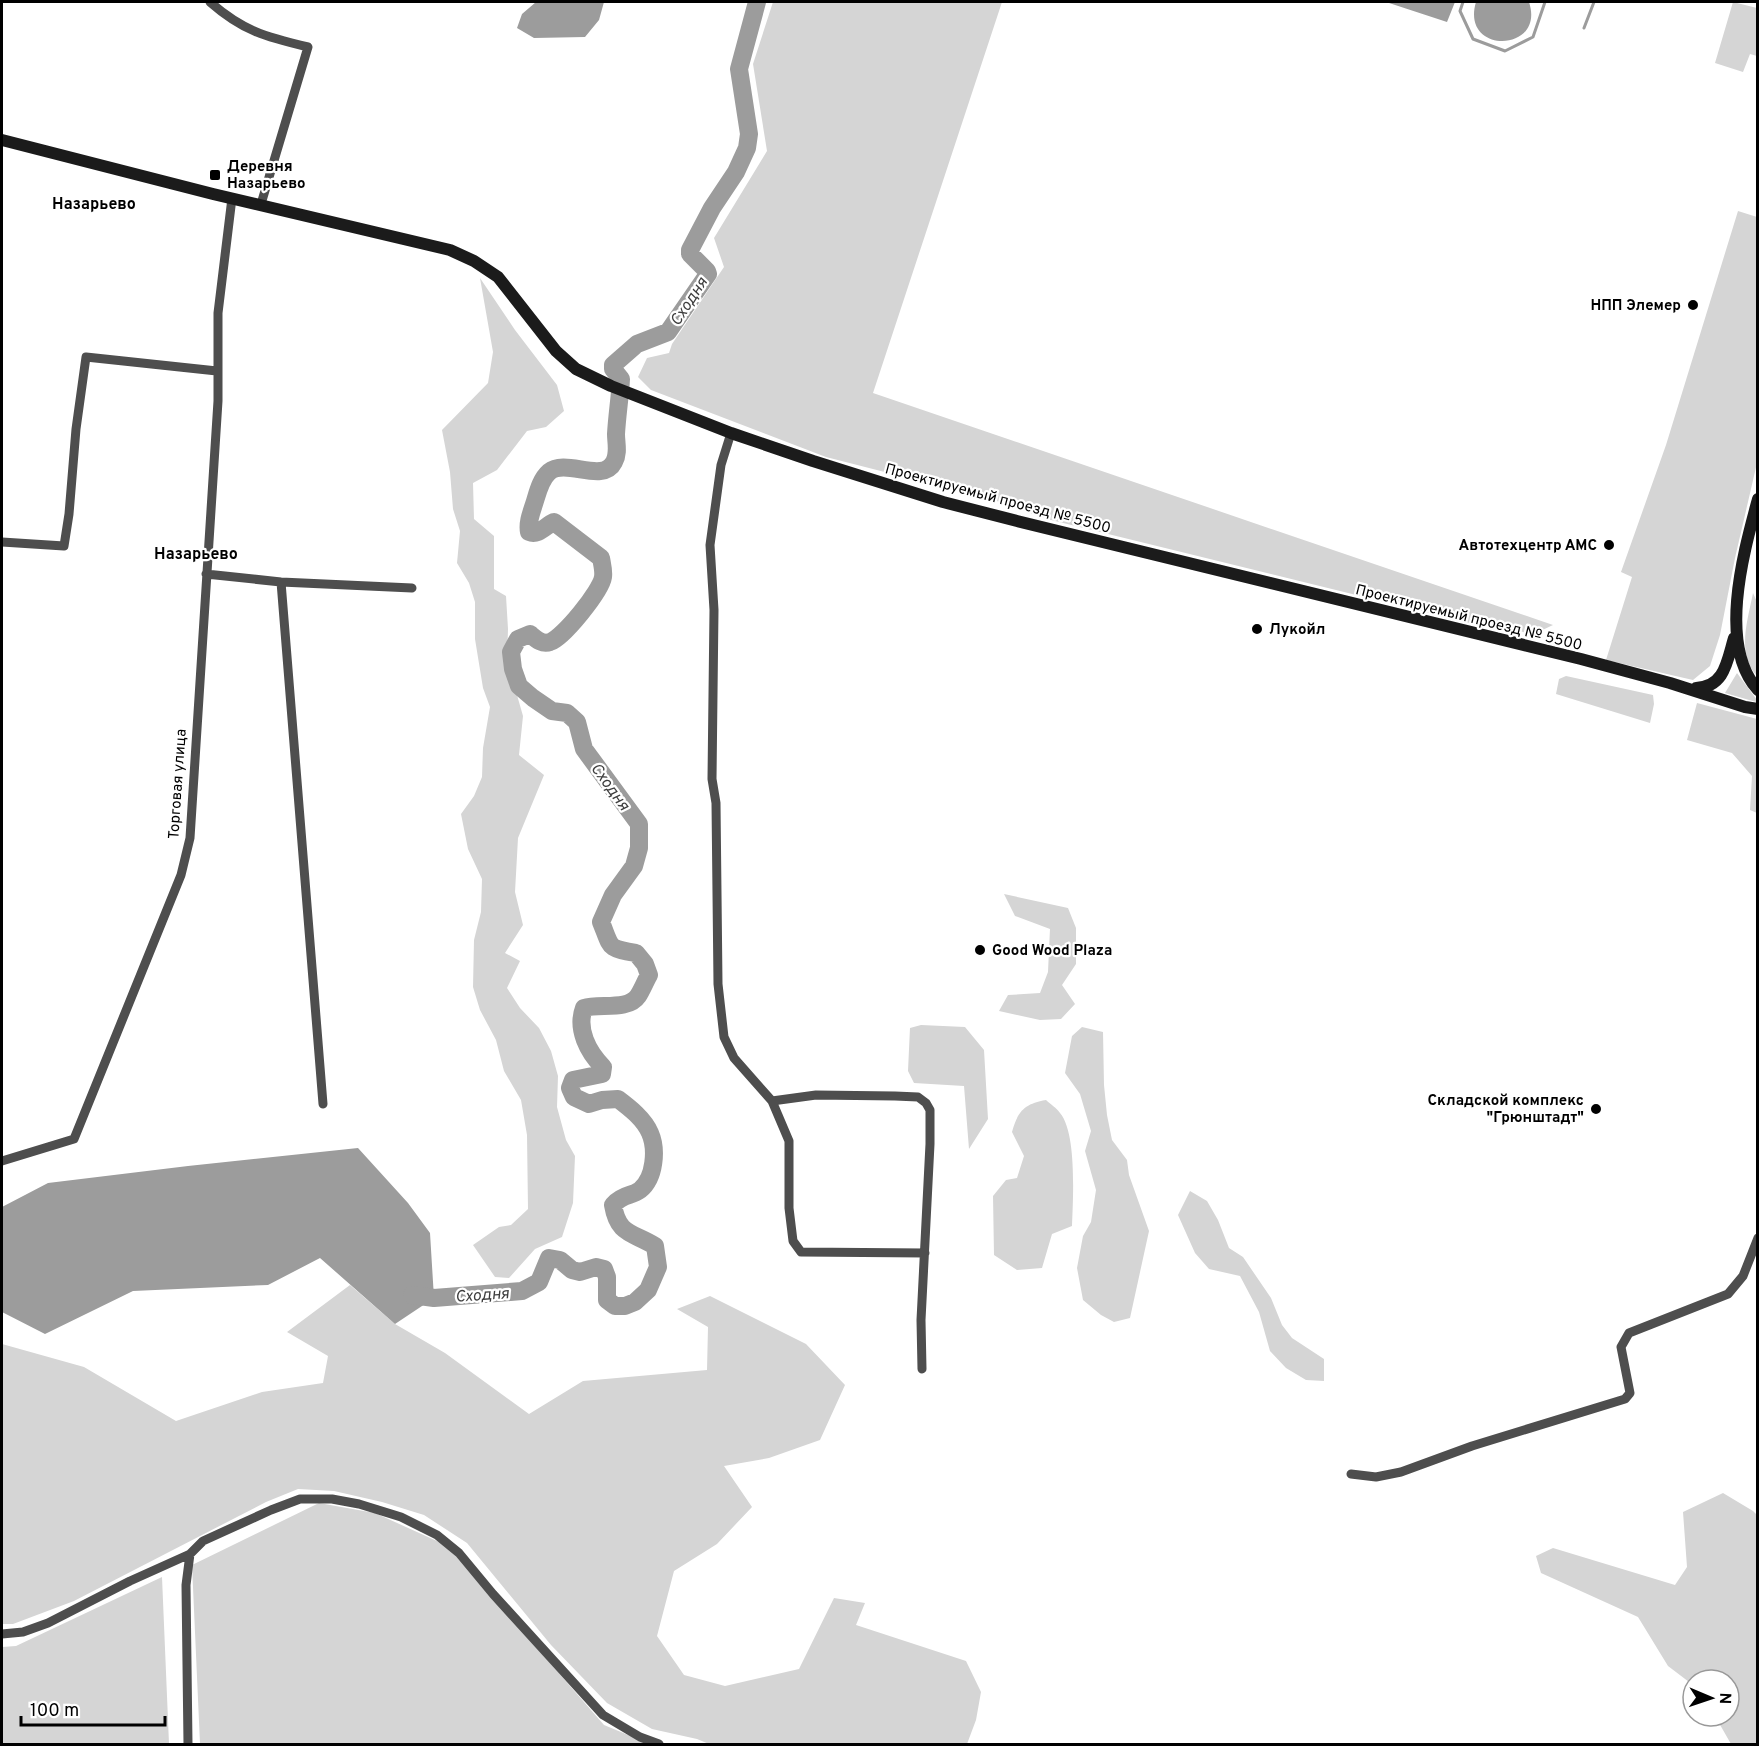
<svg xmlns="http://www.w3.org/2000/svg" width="1759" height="1746" viewBox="0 0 1759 1746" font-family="Overpass,sans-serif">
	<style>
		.green { fill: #d5d5d5 }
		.water { fill: #9c9c9c }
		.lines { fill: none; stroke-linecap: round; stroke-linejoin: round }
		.stream { stroke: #9c9c9c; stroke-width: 3 }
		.river { stroke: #9c9c9c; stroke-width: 18 }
		.street { stroke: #4e4e4e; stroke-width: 9 }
		.secondary { stroke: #1b1b1b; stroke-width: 12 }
		.poi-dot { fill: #000; stroke: #fff; stroke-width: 2 }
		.labels { text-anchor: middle; stroke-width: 4.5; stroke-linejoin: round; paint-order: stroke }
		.poi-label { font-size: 15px; font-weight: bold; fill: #000; stroke: #fff; text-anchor: start }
		.street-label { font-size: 15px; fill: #000; stroke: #fff }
		.neighbourhood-label { font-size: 16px; font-weight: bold; fill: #000; stroke: #fff }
		.water-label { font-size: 16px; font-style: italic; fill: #3d3d3d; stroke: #fff }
	</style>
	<rect width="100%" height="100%" fill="#fff"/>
	<!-- green -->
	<path class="green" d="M773,2H1002L873,393L1553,625L1532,635L1505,626L1474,624L1047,519L994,500L826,457L651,390L638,377L647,358L669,353L672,344L724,267L714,238L767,151L753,64Z
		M1733,2L1757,8V56L1750,54L1743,72L1715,63Z
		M1738,211L1757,217V463L1735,558L1720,635L1710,666L1693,680L1606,660L1632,577L1621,572L1666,445Z
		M480,278L515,330L557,385L564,411L546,427L527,431L497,470L473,483L474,519L494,536V589L506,596L508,629L507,660L523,716L519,755L544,775L518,838L515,892L523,925L505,953L520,961L507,988L520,1008L539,1028L551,1051L558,1076L557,1107L566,1140L575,1156L573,1203L562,1237L535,1249L509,1278L495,1277L473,1245L499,1227L511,1225L528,1209L527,1135L521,1100L504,1071L496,1040L480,1010L473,987L474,940L481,912L482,879L468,849L461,814L474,796L482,777L483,748L490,707L483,688L475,639V602L469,583L457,563L460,531L453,509L450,472L442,430L488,383L493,352Z
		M1753,593L1757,602V676C1736,654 1748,619 1753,593Z
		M1737,673L1757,700L1756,702L1725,693Z
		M1566,676L1653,695L1654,704L1650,723L1556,694L1559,679Z
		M1697,703L1757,719V813L1750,810L1752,776L1732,753L1687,740Z
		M1004,894L1068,908L1076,928V964L1062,985L1075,1004L1061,1019L1040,1020L999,1011L1008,995L1040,993L1048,972L1050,929L1015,916Z
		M921,1025L965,1027L984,1050L988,1119L969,1149L964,1086L914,1083L908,1071L910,1028Z
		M1082,1027L1103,1032L1104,1085L1107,1115L1112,1140L1127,1160L1129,1175L1149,1231L1130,1318L1114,1322L1101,1315L1083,1300L1077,1268L1083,1236L1091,1222L1096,1190L1085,1151L1091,1131L1080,1094L1065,1073L1072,1036Z
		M1046,1100C1050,1104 1057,1108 1060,1113C1077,1133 1073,1199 1072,1226L1052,1234L1042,1268L1017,1270L994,1255L993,1196L1006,1180L1017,1178L1024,1156L1012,1132C1018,1111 1024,1104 1046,1100Z
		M1190,1191L1207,1201L1218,1220L1229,1248L1243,1257L1271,1298L1282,1325L1292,1338L1324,1359V1381L1306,1380L1286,1368L1270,1351L1259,1312L1240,1276L1209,1269L1195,1253L1178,1215Z
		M350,1285L395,1324L445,1353L529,1414L583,1381L707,1370L708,1327L677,1309L710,1296L806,1344L845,1385L820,1440L769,1458L724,1466L752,1507L717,1544L674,1571L657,1636L684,1675L725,1686L799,1669L834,1598L865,1603L856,1625L966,1661L981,1692L976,1720L967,1744H709L697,1739L652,1729L607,1703L551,1645L467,1543L424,1515L382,1502L334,1491L298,1489L266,1502L74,1601L13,1624H2V1344L84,1367L176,1421L262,1392L323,1383L328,1356L287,1332Z
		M1723,1493L1753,1511L1757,1515V1744H1731L1715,1716H1729V1680H1693V1685L1668,1666L1638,1617L1541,1573L1536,1556L1553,1548L1675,1585L1687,1567L1683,1512Z
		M319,1503L375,1513L448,1546L604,1725L650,1744H200L192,1565Z
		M162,1577L169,1744H2V1647L16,1646Z"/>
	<!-- water -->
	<path class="water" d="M536,2H604L599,20L585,37L534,38L517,28L522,14Z
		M1386,2H1455L1447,22Z
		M1476,2H1529C1546,53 1460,55 1476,2Z
		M358,1148L408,1203L430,1233L434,1298L395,1324L320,1258L268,1285L133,1291L45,1334L2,1312V1207L48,1183L188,1166Z"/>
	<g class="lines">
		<!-- stream -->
		<path class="stream" d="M1463,2L1460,11L1473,39L1505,51L1533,37L1545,2
			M1584,28L1594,2"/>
		<!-- river -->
		<path class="river" d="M412,1295L434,1298L522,1291L539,1282L549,1258L560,1260L572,1270L580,1272L596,1267L604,1269L607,1277V1300L615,1306H625L635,1302L648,1290L658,1267L655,1246C632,1232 618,1235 613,1205C624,1193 631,1197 640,1190C655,1178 657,1149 650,1133C644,1119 630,1108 618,1099L602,1100L589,1104L574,1097L570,1088L573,1080L602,1074L603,1067C588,1052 576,1029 584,1008C599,1003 628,1011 638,996C642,990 645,982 649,975L645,964L636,953C607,948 612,949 601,922L613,895L634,866L639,848V824L584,749L577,722L567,713L552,711L533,698L519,686L513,669L511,652L518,639L530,634C536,639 542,645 550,642C563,638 601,591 603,577C604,571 602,564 601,558L554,522C546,525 539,536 529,532C527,522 532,511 535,501C538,491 541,479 549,472C566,458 603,484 614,462C619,453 616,443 616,434C617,416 620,397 621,379L613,369V365L637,344L668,332L708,274L707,271L690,254V250L712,208L736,172L747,148L749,134L739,69L757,2"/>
		<!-- street -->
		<path class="street" d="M210,2C243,31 266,37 308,47L261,204
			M731,433L721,465L710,545L714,610L712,779L716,803L718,984L724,1037L734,1058L772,1101L816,1095L895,1096L918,1097L926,1103L930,1110V1144L921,1320L922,1369
			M2,542L64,546L69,514L76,429L86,357L217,371
			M206,574L281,582L412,588
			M281,582L323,1104
			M772,1101L789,1141V1208L793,1241L801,1252L925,1253
			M2,1161L74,1139L181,875L190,838L218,401V313L232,198
			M1351,1474L1376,1477L1401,1472L1472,1446L1625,1399L1630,1393L1621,1347L1629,1333L1728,1294L1743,1276L1758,1238
			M2,1634L23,1632L48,1623L130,1581L190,1554L203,1541L271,1510L300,1499H332L359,1504L401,1517L437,1535L459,1553L493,1594L603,1715L640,1737L659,1744
			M188,1744L186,1585L190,1554"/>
		<!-- secondary -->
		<path class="secondary" d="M2,140L213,194L450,250L474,261L498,277L556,351L576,369L611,386L731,433L813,461L943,502L1017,521L1581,659L1670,683L1745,707L1758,709
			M1758,499C1744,551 1717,645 1758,690
			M1696,688C1725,687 1727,661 1734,638"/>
	</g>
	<!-- markers -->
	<g class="poi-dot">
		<rect x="209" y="169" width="12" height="12" rx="3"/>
		<circle cx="1693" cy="305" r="6"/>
		<circle cx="1609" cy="545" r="6"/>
		<circle cx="1257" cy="629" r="6"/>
		<circle cx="980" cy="950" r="6"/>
		<circle cx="1596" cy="1109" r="6"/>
	</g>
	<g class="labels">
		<!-- poi labels -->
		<g class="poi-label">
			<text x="227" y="171">Деревня<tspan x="227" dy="17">Назарьево</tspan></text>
			<text x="1681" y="310" text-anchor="end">НПП Элемер</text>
			<text x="1597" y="550" text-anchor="end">Автотехцентр АМС</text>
			<text x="1269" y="634">Лукойл</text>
			<text x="992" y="955">Good Wood Plaza</text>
			<text x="1584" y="1105" text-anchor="end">Складской комплекс<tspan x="1584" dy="17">"Грюнштадт"</tspan></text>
		</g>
		<!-- street labels -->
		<g class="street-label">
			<text transform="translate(998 498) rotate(15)" y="5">Проектируемый проезд № 5500</text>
			<text transform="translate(1469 617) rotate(14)" y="5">Проектируемый проезд № 5500</text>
			<text transform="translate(177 784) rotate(-86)" y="5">Торговая улица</text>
		</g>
		<!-- neighbourhood labels -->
		<g class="neighbourhood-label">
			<text x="94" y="209">Назарьево</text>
			<text x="196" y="559">Назарьево</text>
		</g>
		<!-- water labels -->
		<g class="water-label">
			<text transform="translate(688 301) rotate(-57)" y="6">Сходня</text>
			<text transform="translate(611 786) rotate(54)" y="6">Сходня</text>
			<text transform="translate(482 1294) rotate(-4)" y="6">Сходня</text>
		</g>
	</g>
	<!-- border -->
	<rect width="1759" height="1746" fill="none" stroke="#000000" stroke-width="6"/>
	<!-- north arrow -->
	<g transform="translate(1711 1698) rotate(92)"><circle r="28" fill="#ffffff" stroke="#999999" stroke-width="1.5"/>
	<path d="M0-4.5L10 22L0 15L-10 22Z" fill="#000000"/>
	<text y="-9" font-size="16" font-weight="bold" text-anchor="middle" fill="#000000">N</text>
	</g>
	<!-- scale -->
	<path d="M21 1716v9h144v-9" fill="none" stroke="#000000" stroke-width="3"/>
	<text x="30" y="1716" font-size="18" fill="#000000" stroke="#ffffff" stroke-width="4.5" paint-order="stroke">100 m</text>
</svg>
